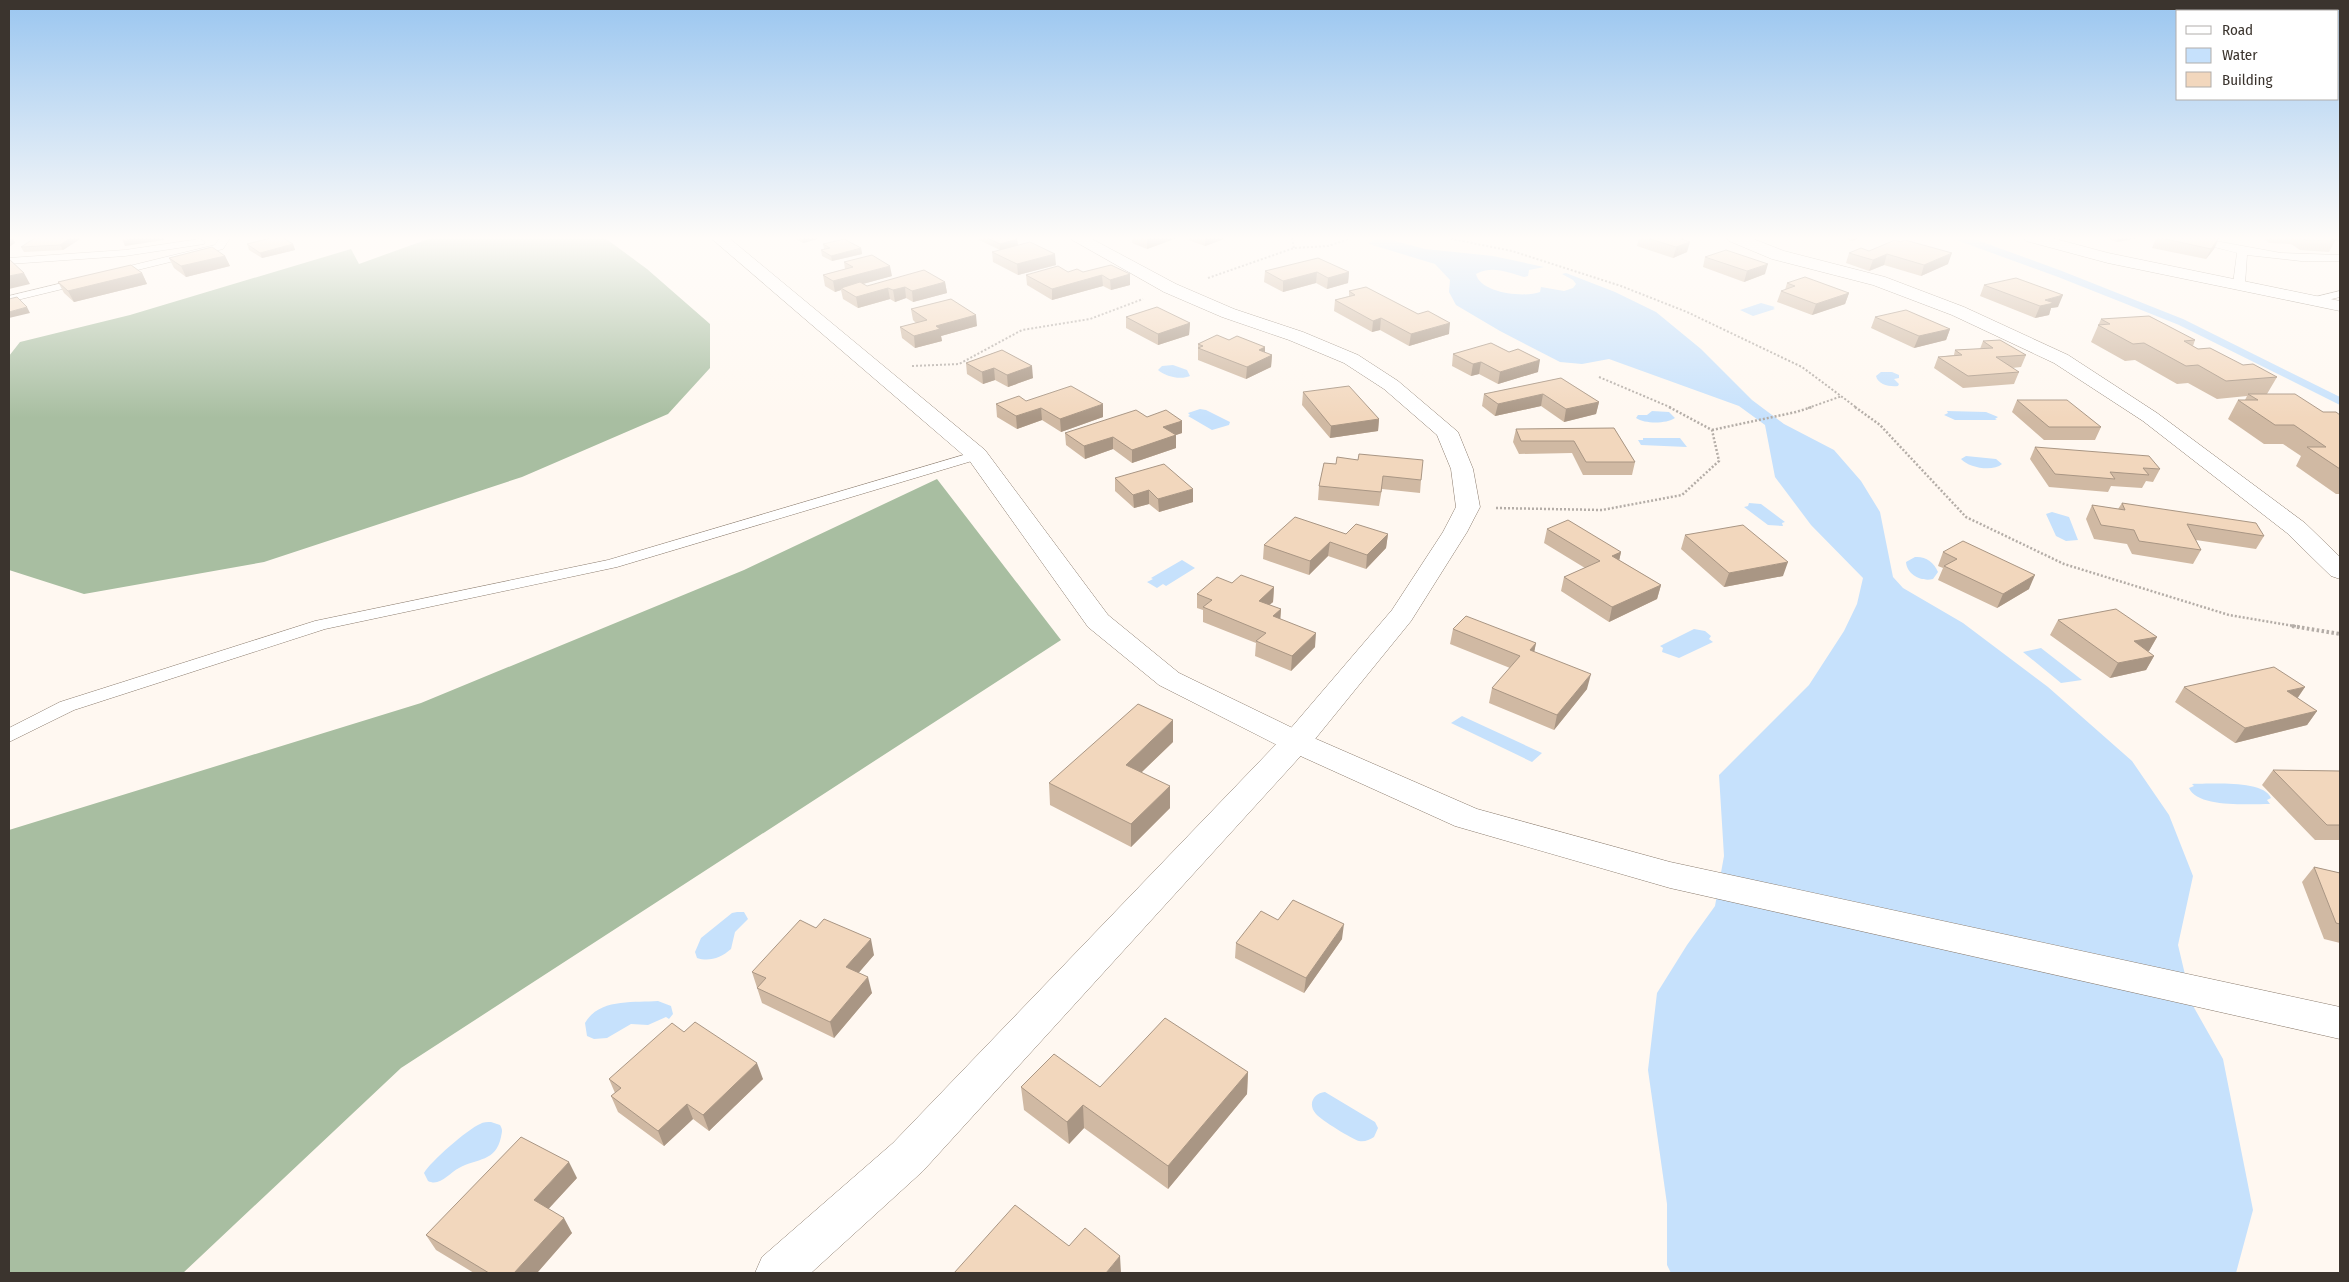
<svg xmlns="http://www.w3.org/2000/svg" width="2349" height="1282" viewBox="0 0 2349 1282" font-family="'Fira Sans Condensed',sans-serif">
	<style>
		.forest { fill: #a8bea1 }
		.water { fill: #c6e1fc }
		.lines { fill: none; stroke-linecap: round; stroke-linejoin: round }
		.stream { stroke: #c6e1fc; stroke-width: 7 }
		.service-casing { stroke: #8b7c6e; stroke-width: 1 }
		.minor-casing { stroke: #8b7c6e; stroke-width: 1 }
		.tertiary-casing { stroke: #8b7c6e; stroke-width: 1 }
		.path-far2 { stroke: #b4ada7; stroke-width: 2; stroke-dasharray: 2 2; stroke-linecap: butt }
		.path-far1 { stroke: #b4ada7; stroke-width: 2.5; stroke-dasharray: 2 2; stroke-linecap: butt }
		.path { stroke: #b4ada7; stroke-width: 4; stroke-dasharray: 2.5 2.5; stroke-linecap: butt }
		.service { fill: #fff; fill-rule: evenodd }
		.minor { fill: #fff; fill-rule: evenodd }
		.tertiary { fill: #fff; fill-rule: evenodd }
		.wall { fill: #d0b9a3 }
		.shaded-wall { fill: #a99684 }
		.building { fill: #f2d7bd; stroke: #a99684 }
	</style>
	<rect width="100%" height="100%" fill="#fff8f1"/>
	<!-- forest -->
	<path class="forest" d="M431,238H605L647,269L710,324V368L668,414L522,477L264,562L84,594L9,570V356L20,342L130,315L351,249L359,264Z
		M937,479L1061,640L401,1068L183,1273H9V830L421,703L744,570Z"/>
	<!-- water -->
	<path class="water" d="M1374,239H1388L1425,249L1493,256L1544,267L1529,270L1528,276L1524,277C1507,272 1492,265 1476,274C1480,293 1524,298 1540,292L1541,287L1564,291L1573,288L1576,284L1573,280L1562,274L1566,273L1615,292L1656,312L1701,349L1752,400L1784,424L1834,450L1861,481L1880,512L1893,577L1903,588L1963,623L2048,687L2132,761L2169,815L2193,876L2178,945L2192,1004L2223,1059L2253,1210L2236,1273H1671L1667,1265V1204L1648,1070L1657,993L1687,945L1715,906L1724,856L1719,775L1809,685L1844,631L1857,604L1863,578L1811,525L1775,477L1765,425L1739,406L1609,359L1582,364L1560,362L1500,331L1456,305L1449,292L1450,280L1435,264L1369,244Z
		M1761,303L1775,307L1773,308L1775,309L1753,316L1740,310Z
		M1173,365L1187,370L1190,376C1181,380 1166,377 1158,370L1162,366Z
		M1881,372H1892L1899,375V378L1894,379L1899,384L1898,386C1890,387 1878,385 1876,376Z
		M1200,409L1206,410L1230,422L1229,425L1212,430L1188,416L1190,415L1188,413Z
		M1652,411L1669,412L1675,418C1666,424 1645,424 1636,418L1638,415H1647Z
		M1947,411L1986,412L1998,417L1995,419L1997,420H1955L1944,415L1948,413Z
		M1643,438H1680L1687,447L1641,445L1638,440H1643Z
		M1966,456L1996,459L2002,464C1993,472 1969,468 1961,459Z
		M1749,503L1761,504L1785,522L1782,523L1783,526L1768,525L1744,507L1748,506Z
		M2052,512L2069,517L2078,540L2066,541L2056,536L2046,514Z
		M1915,557C1925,556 1934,562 1938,572L1933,579C1922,582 1907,575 1906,562Z
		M1182,560L1195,568L1166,586L1163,584L1157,588L1147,582L1153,579L1151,578Z
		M1694,629L1705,631L1711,636L1709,639L1713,642L1679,658L1662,652L1663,648L1660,646Z
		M2041,648L2082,680L2061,683L2023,652Z
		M1462,716L1542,753L1532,762L1451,723Z
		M2192,784C2210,784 2264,780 2271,798L2267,800L2270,804C2250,804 2197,808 2189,788L2194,786Z
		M737,912H744L748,919L735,932L731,949C721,958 709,962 697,958L695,952L701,938L732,913Z
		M658,1001L671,1006L673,1014L669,1019L666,1017L648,1025L631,1024L607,1038L594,1039L587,1036L585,1023C599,998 634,1003 658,1001Z
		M1325,1092L1375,1122L1378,1128L1374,1137C1369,1140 1365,1142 1359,1141C1352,1139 1321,1120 1316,1114C1307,1104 1314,1093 1325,1092Z
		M491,1122L500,1125C503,1130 502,1131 501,1137C496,1162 477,1158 459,1168C449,1173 440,1187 428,1181L424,1173C430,1162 468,1129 480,1124C483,1122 488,1122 491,1122Z"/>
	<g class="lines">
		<!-- stream -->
		<path class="stream" d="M1961,238L2060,274L2181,322L2340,401"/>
		<!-- service casing -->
		<g class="service-casing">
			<path id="service" d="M220,238H230L223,249L113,276L108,273L109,271L215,245Z
				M2179,238H2199L2281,253L2340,255V261H2301L2247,255L2245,284L2239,287L2233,284L2237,253Z
				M200,239L205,242L204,244L125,256L9,264V258L125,250Z
				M83,278L88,281L87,283L9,302V296Z
				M2340,291V297L2315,303L2309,300L2311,298Z
				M977,451L982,452L984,455L982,458L617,567L325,629L74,710L9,742V728L60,702L315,621L608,560Z"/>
		</g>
		<!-- minor casing -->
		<g class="minor-casing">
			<path id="minor" d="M1069,238H1090L1176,284L1234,309L1303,332L1358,355L1398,381L1458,432L1473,469L1480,507L1467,532L1411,621L1307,749L923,1171L811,1273H755L762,1257L893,1143L1285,735L1392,610L1443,532L1456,507L1451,469L1437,435L1384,389L1344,363L1289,340L1222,317L1164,292Z
				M1727,238H1751L1784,251L1885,277L1964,307L2068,355L2157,413L2305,523L2340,557V579L2331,576L2287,533L2143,421L2054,363L1952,315L1873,285L1772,259L1729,241Z"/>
		</g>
		<!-- tertiary casing -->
		<g class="tertiary-casing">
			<path id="tertiary" d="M711,238H729L985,450L1108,615L1179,673L1307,735L1477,809L1670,862L2340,1007V1039L1670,888L1455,826L1285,749L1159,685L1088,627L969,460Z
				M2024,238H2052L2108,253L2340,301V311L2108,263L2026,241Z"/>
		</g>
		<!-- path-far2 -->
		<path class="path-far2" d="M1292,238L1294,248
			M1447,238L1512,251L1621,286L1687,312L1802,367L1857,408
			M1208,278L1294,248L1328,246L1352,238
			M912,366L959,364L1022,330L1090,319L1143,299
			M1599,377L1672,408
			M1808,408L1842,396"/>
		<!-- path-far1 -->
		<path class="path-far1" d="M1855,407L1880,425L1966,517L2064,564L2229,615L2300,627
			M1712,430L1796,412L1812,407
			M1496,508L1602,510L1682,495L1719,461L1712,430L1669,407"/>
		<!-- path -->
		<path class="path" d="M2292,626L2340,634"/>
		<!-- service -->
		<use href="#service" class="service"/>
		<!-- minor -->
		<use href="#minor" class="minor"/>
		<!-- tertiary -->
		<use href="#tertiary" class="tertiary"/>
	</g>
	<!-- wall -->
	<path class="wall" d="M794,238H822L803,243Z
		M979,238H1016L1017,239L1018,245L1000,250L979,240Z
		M1132,238H1177L1147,249L1132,243Z
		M1183,238H1227L1205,246Z
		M1639,238H1684V240L1687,252L1673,258L1637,246Z
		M1841,238H1859L1852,241Z
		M2106,238H2138L2117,242Z
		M2156,238H2219L2214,249L2206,259L2152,248Z
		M2262,238H2340V242L2332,240L2335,241L2329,252L2300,250L2291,244L2269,243Z
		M80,239L63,250L24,252L21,247Z
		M247,244H293L295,250L262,258L249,250Z
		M823,244L861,248L862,254L832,261L822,256L821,250L824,249Z
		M1869,251L1948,264L1921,276L1884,265L1869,271L1846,263L1849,253Z
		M992,252L1056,265L1018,275L993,262Z
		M225,256L230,266L186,277L174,268L169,258Z
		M1705,257L1765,274L1744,282L1703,267Z
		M844,262L892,276L863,284L867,286L945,282L947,293L913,302L906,298L895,302L890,299L858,308L843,299L841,290L835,292L825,286L823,275L845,269Z
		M1265,271L1349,272L1348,283L1327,289L1316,283L1283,292L1264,282Z
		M1068,272L1130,274V285L1111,290L1103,286L1052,300L1027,285L1026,275Z
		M142,273L147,284L74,302L64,293L58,282Z
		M1787,283L1849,293L1845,304L1812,315L1777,302L1781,291L1785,290Z
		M1984,285L2058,307L2051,308L2049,315L2035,318L1980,296Z
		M1349,291L1449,334L1409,346L1380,330L1372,332L1334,311L1335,300L1349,296Z
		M911,309L977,326L941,336L942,341L915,348L902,338L900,327L916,323L913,320Z
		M1126,317L1190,323L1189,335L1158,345L1126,328Z
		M1875,317L1950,329L1946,340L1914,348L1871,328Z
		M2101,319L2195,340L2193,346L2198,349L2277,377L2267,394L2323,412L2340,415V494H2336L2296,466L2301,456L2283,444H2264L2228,419L2238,400H2245L2247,396L2217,399L2188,383L2177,384L2135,360L2125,361L2091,342Z
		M1229,340L1265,347V353L1272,355L1271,367L1246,379L1198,360V344Z
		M1983,341L2026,355L2021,367L2012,368L2019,372L2014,384L1963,388L1934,368L1938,357L1954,355L1955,350L1980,349Z
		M1002,350L1033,378L1008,387L995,380L983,384L967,374L966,363Z
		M1453,354L1538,372L1498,384L1479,374L1471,376L1452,366Z
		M1561,378L1599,402L1596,414L1564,422L1541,406L1495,416L1482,406L1484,394Z
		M1303,392L1379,419L1378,431L1330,438L1302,405Z
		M2017,400L2101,427L2095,440H2044L2012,412Z
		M1026,401L1103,417L1061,432L1042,420L1017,429L997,417L996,404Z
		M1147,417L1182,421V433L1176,435V448L1132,463L1113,449L1085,459L1066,445L1065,433Z
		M1614,428L1635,462L1632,475H1583L1572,453L1519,454L1513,442L1516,429Z
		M2035,447L2160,469L2153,482L2146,481L2142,488L2111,486L2108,492L2049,487L2030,459Z
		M1324,463L1421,480L1420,493L1382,489L1379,506L1318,500L1319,486Z
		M1115,478L1193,502L1159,512L1149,504L1134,508L1115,491Z
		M2122,503L2264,536L2256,549L2196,540L2201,550L2193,564L2132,554L2127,544L2094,539L2086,519L2092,505L2118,509Z
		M1547,529L1621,552L1619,560L1661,585L1657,599L1609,622L1561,591L1564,577L1585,568L1544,543Z
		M1346,534H1388L1386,548L1366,569L1328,556L1309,575L1263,559L1264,545Z
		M1685,535L1783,576L1724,587L1681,549Z
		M1943,552L2029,589L1997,608L1938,580L1943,568L1938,566Z
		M1232,583L1274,587L1273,602L1269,605L1281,609L1280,619L1315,647L1291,671L1255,656L1256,643L1203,622V610L1197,608V594Z
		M2058,620L2157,637L2149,651H2148L2154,656L2146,670L2110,678L2050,635Z
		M1453,629L1536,643L1534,652L1587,689L1554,730L1489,703L1492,688L1510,668L1450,644Z
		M2184,687L2297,698L2317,711L2307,725L2235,743L2175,702Z
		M1173,742L1142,772L1170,808L1131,847L1050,805L1049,783Z
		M2273,770L2340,771V840H2315L2262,785Z
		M2314,867L2340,873V943L2324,939L2302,882Z
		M1278,920L1342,939L1304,993L1235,958L1236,943Z
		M874,955L858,973L872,993L834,1038L762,1003L752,972Z
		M684,1032L763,1079L709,1131L693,1119L664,1146L618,1112L611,1096L615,1093L609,1079Z
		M1248,1072L1247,1094L1168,1189L1084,1128L1069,1144L1024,1110L1021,1087H1100Z
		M577,1178L548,1209L572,1233L537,1273H474L436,1250L426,1235Z"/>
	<!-- shaded-wall -->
	<path class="shaded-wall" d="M12,238H13L15,243L9,247V240Z
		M70,238H80V239L63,250L60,245Z
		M136,238H163L164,240L125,246L123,241Z
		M802,238H822L803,243Z
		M1147,238H1177L1147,249Z
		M1205,238H1227L1205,246Z
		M1679,238H1684L1683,245L1690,242L1687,252L1673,258Z
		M1853,238H1859L1852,241Z
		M2119,238H2138L2117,242Z
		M2219,238L2214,249L2206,259L2211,249Z
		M1017,239L1018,245L1000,250V244Z
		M293,244L295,250L262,258L260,253Z
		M861,248L862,254L832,261L831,256Z
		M1952,253L1948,264L1921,276L1924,265Z
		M1055,254L1056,265L1018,275L1017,264Z
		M1887,254L1884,265L1869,271L1873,260Z
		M225,256L230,266L186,277L181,266Z
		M1768,264L1765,274L1744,282L1747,271Z
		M890,266L892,276L844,289L841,288V290L835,292L833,281Z
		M1317,272L1316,283L1283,292V281Z
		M1349,272L1348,283L1327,289L1328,278Z
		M24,273L30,284L9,289V276Z
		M142,273L147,284L74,302L68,291Z
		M1130,274V285L1111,290L1110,280Z
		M1102,275L1103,286L1052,300V289Z
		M945,282L947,293L913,302L912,291Z
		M905,287L906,298L895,302L893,290Z
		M888,288L890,299L858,308L856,297Z
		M1849,293L1845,304L1812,315L1816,304Z
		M2063,295L2058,307L2051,308L2049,315L2035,318L2040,306L2045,300Z
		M27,307L30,313L9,318V312Z
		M976,315L977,326L941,336L942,341L915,348L914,336L936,326Z
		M1381,318L1380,330L1372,332L1373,321Z
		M1190,323L1189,335L1158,345V334Z
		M1450,323L1449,334L1409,346L1411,334Z
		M1950,329L1946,340L1914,348L1919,336Z
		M1265,347V358L1272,355L1271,367L1246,379L1247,367L1259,350Z
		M1540,360L1538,372L1498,384L1500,372Z
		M1481,362L1479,374L1471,376L1473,364Z
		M1032,366L1033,378L1008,387L1007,375Z
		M994,368L995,380L983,384L982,372Z
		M1543,394L1541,406L1495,416L1498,404Z
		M1599,402L1596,414L1564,422L1566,409Z
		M1103,404V417L1061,432L1060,419Z
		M1041,408L1042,420L1017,429L1016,416Z
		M1379,419L1378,431L1330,438L1331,426Z
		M1182,421V433L1176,435V448L1132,463V450L1163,427Z
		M1113,437V449L1085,459L1084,446Z
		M1193,489V502L1159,512L1158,499Z
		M1149,490V504L1134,508L1133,495Z
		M1388,534L1386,548L1366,569L1367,555Z
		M1330,542L1328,556L1309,575L1310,561Z
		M1621,552L1618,566L1612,556Z
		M1788,562L1783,576L1724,587L1729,573Z
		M2035,575L2029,589L1997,608L2003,594Z
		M1661,585L1657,599L1609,622L1612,607Z
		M1274,587L1273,602L1258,615L1259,601Z
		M1281,609L1280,624L1273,616Z
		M1316,633L1315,647L1291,671L1292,656Z
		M2157,637L2149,651L2126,656L2134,641Z
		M1536,643L1533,658L1530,650Z
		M2154,656L2146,670L2110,678L2118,663Z
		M1591,674L1587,689L1554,730L1557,715Z
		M2305,687L2295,702L2287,691Z
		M2317,711L2307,725L2235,743L2245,728Z
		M1173,720V742L1126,787V765Z
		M1170,786V808L1131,847V824Z
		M1344,924L1342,939L1304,993L1306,978Z
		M871,939L874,955L850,983L846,967Z
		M868,977L872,993L834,1038L830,1022Z
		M757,1063L763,1079L709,1131L703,1115Z
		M1248,1072L1247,1094L1168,1189V1166Z
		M687,1104L693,1119L664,1146L658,1131Z
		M1083,1105L1084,1128L1069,1144L1067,1122Z
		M569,1162L577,1178L542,1216L534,1200Z
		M564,1218L572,1233L537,1273H514Z
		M1120,1256L1121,1273H1106Z"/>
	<!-- building -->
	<path class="building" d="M35,238H70L60,245L21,247Z
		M123,238H136L123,241Z
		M271,238H283L293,244L260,253L247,244Z
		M987,238H1016L1017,239L1000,244Z
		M1647,238H1679L1690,242L1676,247Z
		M2161,238H2219L2211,249Z
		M2303,238H2330L2335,241L2305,240Z
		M844,239L861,248L831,256L821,250L830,248L823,244Z
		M1895,240L1900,242L1905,240L1952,253L1924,265L1887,254L1873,260L1849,253L1861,248L1869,251Z
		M1030,242L1055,254L1017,264L992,252Z
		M212,247L225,256L181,266L169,258Z
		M1726,250L1768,264L1747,271L1705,257Z
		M872,255L890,266L833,281L823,275L853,267L844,262Z
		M1318,258L1349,272L1328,278L1317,272L1283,281L1265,271Z
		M9,259L24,273L9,276Z
		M131,265L142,273L68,291L58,282Z
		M1111,265L1130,274L1110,280L1102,275L1052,289L1026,275L1058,266L1068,272L1077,269L1083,272Z
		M924,270L945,282L912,291L905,287L893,290L888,288L856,297L841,288L860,282L867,286Z
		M1805,277L1849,293L1816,304L1781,291L1795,286L1787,283Z
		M2016,278L2063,295L2045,300L2054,303L2040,306L1984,285Z
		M1366,287L1418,314L1428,311L1450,323L1411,334L1381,318L1373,321L1335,300L1355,295L1349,291Z
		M17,297L27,307L9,312V299Z
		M951,299L976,315L936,326L940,329L914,336L900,327L927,320L911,309Z
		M1157,307L1190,323L1158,334L1126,317Z
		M1906,310L1950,329L1919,336L1875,317Z
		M2149,316L2195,340L2184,341L2198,349L2210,348L2243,365L2253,364L2277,377L2226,381L2198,365L2186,366L2144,343L2133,344L2098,325L2110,324L2101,319Z
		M1217,335L1229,340L1237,336L1265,347L1259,350L1272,355L1247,367L1198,348L1203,346L1198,344Z
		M2000,340L2026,355L1996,357L2019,372L1968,376L1938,357L1962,355L1955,350L1993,348L1983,341Z
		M1491,343L1509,352L1518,349L1540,360L1500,372L1481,362L1473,364L1453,354Z
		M1002,350L1032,366L1007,375L994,368L982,372L966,363Z
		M1561,378L1599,402L1566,409L1543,394L1498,404L1484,394Z
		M1071,386L1103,404L1060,419L1041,408L1016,416L996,404L1019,396L1026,401Z
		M1349,386L1379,419L1331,426L1303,392Z
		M2248,394H2295L2323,412H2336L2340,415V469L2307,447H2326L2294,425H2275L2238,400H2258Z
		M2017,400H2067L2101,427H2049Z
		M1136,410L1147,417L1166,410L1182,421L1163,427L1176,435L1132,450L1113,437L1084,446L1065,433Z
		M1614,428L1635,462H1586L1574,441H1521L1516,429Z
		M2035,447L2149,456L2160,469L2143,468L2149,475L2110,472L2115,479L2055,474Z
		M1359,454L1423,460L1421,480L1383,476L1381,492L1319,486L1324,463L1336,464L1337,457L1358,460Z
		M1164,464L1193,489L1158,499L1149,490L1133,495L1115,478Z
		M2122,503L2256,523L2264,536L2187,524L2201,550L2139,541L2134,530L2101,525L2092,505L2125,510Z
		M1295,517L1346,534L1356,524L1388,534L1367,555L1330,542L1310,561L1264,545Z
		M1568,520L1621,552L1612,556L1661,585L1612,607L1564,577L1600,561L1547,529Z
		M1743,525L1788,562L1729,573L1685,535Z
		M1963,541L2035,575L2003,594L1944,566L1957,559L1943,552Z
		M1241,575L1274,587L1259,601L1281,609L1273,616L1316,633L1292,656L1256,641L1266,633L1203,607L1212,600L1197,594L1217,577L1232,583Z
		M2116,609L2157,637L2134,641L2154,656L2118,663L2058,620Z
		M1466,616L1536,643L1530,650L1591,674L1557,715L1492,688L1520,656L1453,629Z
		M2274,667L2305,687L2287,691L2317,711L2245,728L2184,687Z
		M1138,704L1173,720L1126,765L1170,786L1131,824L1049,783Z
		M2273,770L2340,771V825H2327Z
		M2314,867L2340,873V924L2336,923Z
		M1293,900L1344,924L1306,978L1236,943L1261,911L1278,920Z
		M824,919L871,939L846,967L868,977L830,1022L757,988L766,978L752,972L800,920L816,928Z
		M1165,1018L1248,1072L1168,1166L1083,1105L1067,1122L1021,1087L1054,1054L1100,1087Z
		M695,1022L757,1063L703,1115L687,1104L658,1131L611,1096L621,1088L609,1079L672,1023L684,1032Z
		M521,1137L569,1162L534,1200L564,1218L514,1273H489L426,1235Z
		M1015,1205L1069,1246L1085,1228L1120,1256L1106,1273H954Z"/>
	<!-- sky -->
	<linearGradient id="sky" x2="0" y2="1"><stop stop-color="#9ac6f0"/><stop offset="0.57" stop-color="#fffcf9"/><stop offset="1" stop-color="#fffcf9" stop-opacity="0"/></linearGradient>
	<rect width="2349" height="418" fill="url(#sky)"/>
	<!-- border -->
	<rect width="2349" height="1282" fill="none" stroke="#3b342e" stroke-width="20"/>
	<!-- legend -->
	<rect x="2176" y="10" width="162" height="90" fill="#ffffff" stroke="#b1aeab"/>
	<rect x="2186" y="26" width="25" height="8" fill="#ffffff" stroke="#b1aeab"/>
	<text x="2222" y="35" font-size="15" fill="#3b342e">Road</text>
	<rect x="2186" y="48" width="25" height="15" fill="#c6e1fc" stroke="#b1aeab"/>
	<text x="2222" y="60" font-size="15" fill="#3b342e">Water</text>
	<rect x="2186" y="72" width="25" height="15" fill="#f2d7bd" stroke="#b1aeab"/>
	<text x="2222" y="85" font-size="15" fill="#3b342e">Building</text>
</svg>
